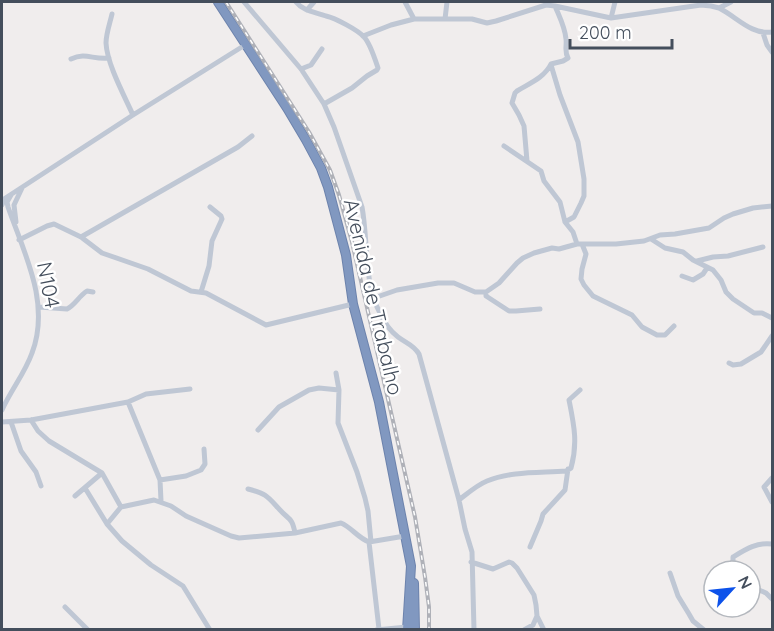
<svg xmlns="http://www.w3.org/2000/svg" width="774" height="631" viewBox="0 0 774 631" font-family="Quicksand,sans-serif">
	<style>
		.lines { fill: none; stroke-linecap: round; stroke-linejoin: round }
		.highway-casing { stroke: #6d83ac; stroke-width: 10 }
		.minor { stroke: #bfc7d4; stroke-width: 5 }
		.highway { stroke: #8198c0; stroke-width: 8 }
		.rail-casing { stroke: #afb1b8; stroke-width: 4 }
		.rail { stroke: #fff; stroke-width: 1.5; stroke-dasharray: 4.5; stroke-linecap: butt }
		.labels { text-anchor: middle; stroke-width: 5; stroke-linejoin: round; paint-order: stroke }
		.street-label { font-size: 21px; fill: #444e5c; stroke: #fff }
	</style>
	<rect width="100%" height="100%" fill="#f0eded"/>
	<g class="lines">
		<!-- highway casing -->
		<g class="highway-casing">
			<path id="highway" d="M218,2L287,108L306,140L321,168L328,187L346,255L353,304L379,402L411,566L407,630
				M414,583L415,630"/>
		</g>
		<!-- minor -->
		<path class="minor" d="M244,2L301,69L324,104L352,88L367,76L377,70L378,68C375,59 370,43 364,37C358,30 335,18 326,16C315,12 303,11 296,2
			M405,2L414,19
			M719,8C737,17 751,35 772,32
			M307,10L314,2
			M112,14C110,23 106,34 106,43C107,64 124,95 133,115
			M611,18L615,2
			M445,19L447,2
			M763,33L767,45L772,52
			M363,36L391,25L414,19H472L487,23L496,21L546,5L555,6L611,18L701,5L711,6L719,8L731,2
			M71,59C86,52 93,60 109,58
			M551,65L560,95L578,142L584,179V196L581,203L574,217L565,222
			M301,69L311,65L322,49
			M324,104L334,127L362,207C368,238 364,284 379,311C383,320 390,331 398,337C406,343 414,345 419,354L459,500L465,529L472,552L474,630
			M504,146L541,171L544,181L560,202L565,222L573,232L577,244
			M527,161L524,126L519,115L512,103L515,93L517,91C530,83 544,78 551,64L563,61L568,58C564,51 567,46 566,39C565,27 559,16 555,6
			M2,205L4,199L133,115L245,45
			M16,222L14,205L22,188
			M81,237L238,147L252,136
			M651,239L665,248L683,252L693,260L713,270L721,280L726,292L733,299L754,313H762L772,318
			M19,240L47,226L54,224L81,237L102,253L148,269L191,291L206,293L266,325L353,304
			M582,244L586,254L582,269L581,279L584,285L593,296L632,315L642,327L657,335H665L674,326
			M697,261L713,257L728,256L763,247
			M682,276L693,280L703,274L707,268
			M201,292L209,266L212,241L222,219L221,216L210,207
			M486,292V296L509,311H516L540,309
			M374,298L397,290L438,283H454L475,292H486L499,283L517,263L523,258L534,253L552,248L559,249L577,244H616L644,241L660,235L675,234L709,228L724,218L733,214L753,208L772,206
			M39,307L67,309C75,305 79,296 87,291L93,292
			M729,363L733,365L741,364L761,352L772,336
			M336,373L339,390L338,423L357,472L365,498L368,511L371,542
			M2,410C11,390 25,373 32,353C51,303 24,253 8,207L7,202L11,195
			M31,420L38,431L49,441L102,473L121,507
			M2,422L31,420L128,402
			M11,422L21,451L36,472L41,486
			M258,430L279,407L309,390L319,388L339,390
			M772,478L764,487L772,502
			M160,480L186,476L201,470L205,464L204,449
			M85,488L107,524L122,541L151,565L183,586L210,630
			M248,489C267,494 267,496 280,510C289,520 292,517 295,533
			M75,496L102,473
			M459,500C468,493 477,485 487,481C511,471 540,473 566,471L571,468C578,443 574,425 569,400L580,390
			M161,501L160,480L128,402L146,394L190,389
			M107,524L121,507L154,500L171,506L186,516L231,536L239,538L295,533L341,523C351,527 358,538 369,542L405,536
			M369,542L379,629
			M530,547L541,521L543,514L565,490L568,469
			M471,562L493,569L509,562L512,563L517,568L534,595L536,605L537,616L544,630
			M725,571L733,561V557C746,549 757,542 772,544
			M670,573L678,596L689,614L693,621L704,630
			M750,586L766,593L772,599
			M65,607L88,630
			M376,630L407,627
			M524,630L533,625L537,616"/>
		<!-- highway -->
		<use href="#highway" class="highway"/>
		<!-- rail casing -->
		<g class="rail-casing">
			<path id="rail" d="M226,2L309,132L330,170L339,195L352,242L415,517L425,577L429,607V630"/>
		</g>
		<!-- rail -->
		<use href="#rail" class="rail"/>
	</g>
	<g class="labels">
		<!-- street labels -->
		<g class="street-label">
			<text transform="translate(48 285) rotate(79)" y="7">N104</text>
			<text transform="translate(373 297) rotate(77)" y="7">Avenida de Trabalho</text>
		</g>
	</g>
	<!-- border -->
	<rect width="774" height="631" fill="none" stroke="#444e5c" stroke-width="6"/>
	<!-- north arrow -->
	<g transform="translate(732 589) rotate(63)"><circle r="28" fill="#ffffff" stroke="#b4b8be" stroke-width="1.5"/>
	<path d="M0-4.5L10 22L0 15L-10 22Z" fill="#0d52ea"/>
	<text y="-9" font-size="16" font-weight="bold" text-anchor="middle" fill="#444e5c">N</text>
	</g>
	<!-- scale -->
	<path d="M570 39v9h102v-9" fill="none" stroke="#444e5c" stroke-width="3"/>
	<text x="579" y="39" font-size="18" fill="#444e5c" stroke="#ffffff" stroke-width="4.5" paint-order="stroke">200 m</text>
</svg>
